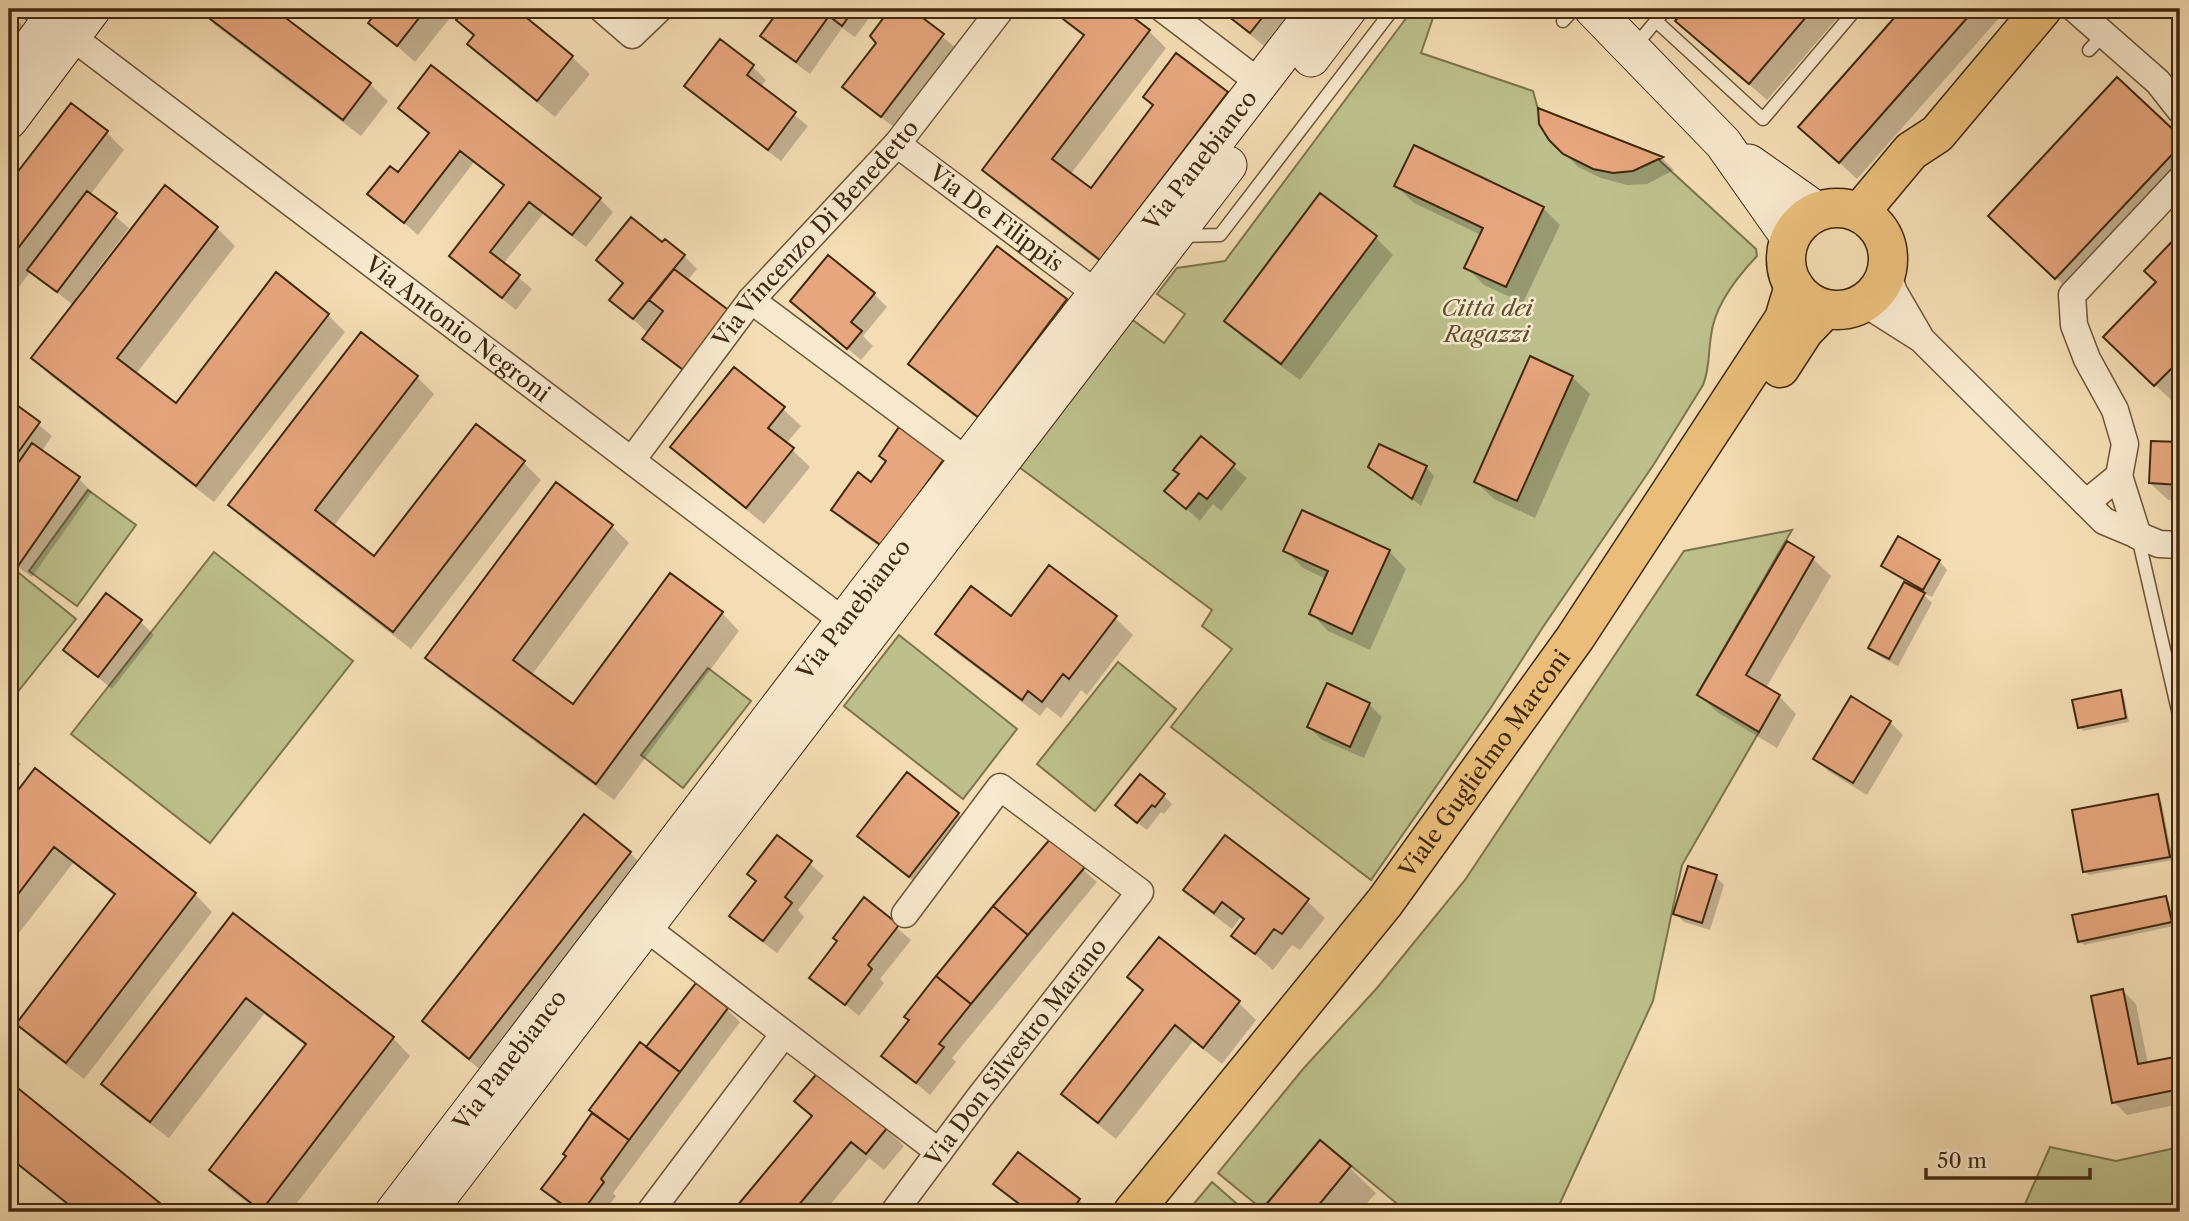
<svg xmlns="http://www.w3.org/2000/svg" width="2189" height="1221" viewBox="0 0 2189 1221" font-family="'Libre Caslon Text',serif">
	<style>
		.green { fill: #bdc08c; stroke: #7e744d; stroke-width: 2 }
		.shadow { fill: #0003 }
		.building { fill: #e7a67e; stroke: #40290e; stroke-width: 2 }
		.lines { fill: none; stroke-linecap: round; stroke-linejoin: round }
		.lane-casing { stroke: #6d5638; stroke-width: 15 }
		.street-casing { stroke: #6d5638; stroke-width: 29 }
		.secondary-casing { stroke: #40290e; stroke-width: 39 }
		.primary-casing { stroke: #40290e; stroke-width: 41 }
		.lane { stroke: #f8e9ce; stroke-width: 12 }
		.street { stroke: #f8e9ce; stroke-width: 26 }
		.secondary { stroke: #f8e9ce; stroke-width: 37 }
		.primary { stroke: #eabe7a; stroke-width: 38 }
		.labels { text-anchor: middle; stroke-width: 5; stroke-linejoin: round; paint-order: stroke }
		.street-label { font-size: 23px; fill: #40290e; stroke: #f8e9ce }
		.park-label { font-size: 23px; font-style: italic; fill: #5f4f2e; stroke: #f8e9ce }
	</style>
	<rect width="100%" height="100%" fill="#f4ddb4"/>
	<filter id="stains"><feTurbulence type="fractalNoise" baseFrequency=".00286" numOctaves="4"/><feColorMatrix values="0 0 0 0 .2 0 0 0 0 .09 0 0 0 0 .02 0 0 0 .5 -.17"/></filter>
	<radialGradient id="worn" r=".72"><stop offset=".6" stop-color="#630" stop-opacity="0"/><stop offset="1" stop-color="#630" stop-opacity=".3"/></radialGradient>
	<!-- green -->
	<path class="green" d="M1413,9H1436L1421,53L1533,91L1538,109L1663,157L1659,160L1756,249L1757,256C1737,277 1714,306 1711,336C1708,354 1710,368 1703,385L1654,464L1543,627L1490,709L1371,880L1171,727L1232,649L1202,626L1212,610L1019,467L1130,318L1164,343L1185,314L1157,294L1177,268L1225,261Z
		M88,490L136,525L77,606L29,571Z
		M1792,530L1697,695L1759,732L1682,865L1653,1001L1556,1212H1407L1320,1140L1262,1209L1218,1173L1303,1069L1377,988L1465,880L1684,551Z
		M214,552L353,661L210,843L71,734Z
		M9,565L76,619L12,699L9,696Z
		M899,635L1017,729L963,799L844,706Z
		M1118,662L1176,709L1095,811L1037,764Z
		M708,668L751,701L683,788L641,755Z
		M2050,1147L2116,1161L2180,1147V1212H2020L2022,1211Z
		M1212,1182L1244,1210L1243,1212H1187Z"/>
	<!-- shadow -->
	<path class="shadow" d="M199,9H271L370,84L388,101L361,136L215,25Z
		M341,9H351L347,14Z
		M382,9H457L415,62L371,23Z
		M468,9H525L521,15L572,57L590,74L555,117L486,61L469,44L475,36L459,20Z
		M661,9H679L670,18Z
		M782,9H876L855,37L842,28L810,74L776,49L763,36Z
		M893,9H908L956,48L895,128L858,100L845,87L878,43L872,35Z
		M1049,9H1119L1149,31L1166,48L1070,175L1091,190L1154,107L1145,97L1226,93L1244,110L1118,276L1001,187L984,170L1084,37Z
		M1218,9H1299L1268,49Z
		M1687,9H1845L1767,100L1677,21Z
		M1905,9H2007L1857,179L1801,127Z
		M9,12L25,28L9,49Z
		M720,41L753,67L766,80L760,87L808,126L781,161L699,99L686,86Z
		M2117,80L2180,138V181L2074,295L2008,233Z
		M71,105L107,133L124,150L90,195L129,228L76,298L78,300L165,188L217,228L235,246L136,374L176,405L328,315L345,332L214,502L51,376L33,358L74,306L31,271L9,300V186Z
		M400,108L600,199L613,212L586,247L543,214L503,264L532,289L516,310L464,269L451,256L505,187L474,162L418,235L370,194L399,175L430,134Z
		M1540,111L1662,158L1674,170L1647,184L1627,185L1601,178L1578,167L1550,139Z
		M1396,186L1543,208L1560,225L1523,303L1484,285L1466,267L1481,235L1414,203Z
		M1320,196L1376,238L1393,255L1300,380L1243,338L1226,321Z
		M2180,236V395L2173,402L2105,337L2158,283L2146,271Z
		M663,244L684,256L697,269L687,281L700,384L657,351L644,338L648,333L612,300L624,284L598,260Z
		M874,294L887,307L863,336L873,346L861,360L792,301Z
		M1066,301L1083,318L996,433L928,381L911,364Z
		M417,377L434,394L333,527L374,559L524,463L541,480L411,649L247,522L230,505Z
		M1572,377L1590,394L1535,518L1494,499L1476,482Z
		M15,405L52,436L41,452L79,479L92,492L32,577L9,561V413Z
		M783,409L801,426L786,444L810,467L764,524L690,464L673,447Z
		M1201,439L1247,478L1221,511L1213,504L1200,521L1167,491L1181,475Z
		M2152,442L2180,444V501L2168,500L2150,483Z
		M943,460L956,473L896,558L846,523L833,510L872,484L887,462Z
		M1371,467H1426L1434,476L1421,506Z
		M612,526L629,543L531,676L573,707L722,613L739,631L614,800L445,675L428,658Z
		M1787,543L1813,559L1831,576L1766,688L1779,696L1796,714L1777,748L1717,712L1699,695Z
		M1285,550L1389,551L1406,569L1370,650L1328,631L1311,613L1326,579L1303,568Z
		M1939,561L1947,570L1932,597L1921,592L1932,603L1898,666L1879,656L1870,647L1906,582L1892,574L1883,565Z
		M1011,618H1115L1133,635L1087,695L1081,690L1061,718L1047,707L1040,716L954,651L937,634Z
		M141,622L154,635L112,689L65,650Z
		M2120,692L2124,696L2129,722L2083,731L2080,727Z
		M1369,704L1382,717L1364,758L1322,740L1309,727Z
		M1890,722L1903,735L1867,795L1828,771L1815,758Z
		M9,752L21,764L9,780Z
		M35,771L195,894L212,912L84,1079L35,1041L18,1024L116,897L73,863L9,946V805Z
		M1164,796L1172,804L1164,814L1161,812L1147,830L1126,814Z
		M2158,796L2161,800L2173,860L2089,875L2085,872Z
		M958,814L971,827L923,889L859,836Z
		M584,817L630,853L648,871L487,1075L441,1038L424,1021Z
		M778,837L824,876L798,910L804,917L777,953L745,929L732,916L758,882Z
		M1051,841L1097,882L952,1058L956,1062L930,1095L883,1056Z
		M1716,877L1724,885L1710,930L1684,922L1675,913Z
		M1185,890L1307,901L1325,918L1300,950L1292,945L1273,970L1233,935L1244,921L1240,918L1232,929L1203,907Z
		M2165,898L2169,901L2174,926L2084,945L2080,941Z
		M864,900L911,940L880,979L884,983L859,1016L812,977L839,941Z
		M233,916L393,1038L410,1056L290,1212H260L228,1188L211,1170L306,1046L264,1014L169,1138L121,1102L104,1084Z
		M1159,939L1239,1003L1256,1020L1222,1064L1193,1041L1116,1139L1081,1111L1064,1094L1144,992L1129,977Z
		M2123,991L2136,1004L2148,1064L2180,1058V1104L2127,1115L2114,1102Z
		M727,1009L740,1022L613,1193L616,1196L604,1212H570L556,1202L543,1189L567,1156L565,1154L594,1113L647,1050Z
		M820,1073L887,1129L904,1146L884,1170L869,1158L824,1212H734L813,1117L796,1101Z
		M9,1084L168,1212H76L9,1158Z
		M1320,1142L1350,1168L1376,1193L1359,1212H1262Z
		M1018,1154L1079,1200L1091,1212H1029L1008,1197L995,1184Z"/>
	<!-- building -->
	<path class="building" d="M197,9H274L371,83L343,120Z
		M379,9H426L397,46L368,23Z
		M466,9H516L573,56L537,101L467,44L474,35L456,20Z
		M780,9H854L842,26L829,16L796,62L760,36Z
		M890,9H911L944,34L881,117L842,87L876,43L870,36Z
		M1050,9H1122L1150,30L1052,159L1091,188L1153,105L1143,97L1176,53L1228,92L1100,260L982,170L1084,35Z
		M1219,9H1269L1250,33Z
		M1685,9H1813L1749,84L1675,21Z
		M1902,9H1975L1839,163L1798,127Z
		M720,39L754,65L747,75L796,112L768,150L684,86Z
		M431,65L601,198L572,235L529,202L490,252L520,275L502,298L449,256L504,185L460,151L404,223L367,194L390,166L398,172L429,133L398,108Z
		M2117,77L2180,136V146L2055,279L1988,216Z
		M71,103L108,131L9,260V183Z
		M1538,108L1663,157L1633,171L1613,173L1593,169L1563,154L1549,140L1539,124Z
		M1414,145L1544,207L1506,287L1464,268L1483,228L1394,186Z
		M165,185L218,227L117,358L176,403L276,272L329,314L196,486L31,358Z
		M87,191L117,213L57,292L27,270Z
		M1320,193L1377,236L1281,364L1224,321Z
		M631,217L662,242L665,239L685,255L633,319L609,300L623,283L596,260Z
		M2180,233V300L2178,303L2180,306V326L2172,334L2180,342V360L2154,386L2103,337L2156,282L2144,271Z
		M997,246L1067,299L978,417L908,364Z
		M828,255L875,293L851,322L862,331L847,349L790,301Z
		M674,269L731,312L686,372L642,339L663,311L649,300Z
		M361,332L418,376L315,510L374,556L476,424L525,461L393,632L228,505Z
		M1530,356L1573,376L1517,501L1474,482Z
		M734,367L785,407L768,428L794,448L746,508L670,447Z
		M14,403L40,422L9,465V410Z
		M899,427L944,459L882,546L831,510L858,472L871,482L886,461L879,456Z
		M1201,436L1235,464L1207,499L1199,493L1186,509L1164,491L1179,474L1173,470Z
		M2151,441L2180,442V485L2149,483Z
		M32,443L80,477L18,566L9,559V476Z
		M1379,444L1427,466L1412,499L1368,467Z
		M556,482L613,525L513,660L573,704L670,573L723,612L596,784L425,658Z
		M1302,510L1390,550L1352,634L1309,614L1328,571L1283,551Z
		M1898,536L1940,560L1923,590L1881,566Z
		M1787,541L1814,557L1746,675L1780,695L1759,732L1697,695Z
		M1049,565L1117,616L1069,679L1063,674L1042,702L1028,691L1022,700L935,634L971,586L1011,616Z
		M1904,582L1925,593L1889,659L1868,648Z
		M106,593L142,620L98,677L63,650Z
		M1327,683L1370,703L1350,747L1307,727Z
		M2121,690L2126,718L2078,728L2072,700Z
		M1851,696L1891,721L1853,783L1813,759Z
		M35,768L196,893L66,1063L16,1024L115,894L54,847L9,906V802Z
		M907,772L959,813L909,877L857,836Z
		M1140,774L1165,794L1155,807L1152,805L1137,823L1115,805Z
		M2158,794L2170,857L2083,872L2072,810Z
		M584,814L631,852L469,1059L422,1021Z
		M777,835L812,861L785,897L792,903L763,941L729,916L756,881L747,874Z
		M1225,835L1309,899L1282,934L1274,929L1255,954L1231,936L1244,919L1222,902L1214,913L1183,890Z
		M1051,838L1085,867L1028,935L993,906Z
		M1688,866L1717,875L1702,923L1673,914Z
		M2166,896L2172,922L2078,942L2072,915Z
		M864,897L899,925L868,965L872,969L845,1005L809,978L837,941L833,938Z
		M993,906L1028,935L971,1004L936,976Z
		M233,913L394,1037L261,1211L209,1170L306,1044L246,998L150,1122L101,1084Z
		M1159,937L1240,1001L1203,1048L1175,1025L1098,1123L1061,1094L1143,990L1127,977Z
		M936,976L971,1004L939,1044L944,1047L916,1083L881,1056L909,1020L904,1017Z
		M696,983L728,1008L680,1072L646,1047Z
		M2123,989L2138,1064L2180,1056V1089L2112,1103L2091,996Z
		M640,1042L680,1072L629,1140L589,1110Z
		M819,1071L888,1127L866,1154L851,1142L793,1212H732L812,1116L794,1101Z
		M9,1081L171,1212H78L9,1157Z
		M592,1113L629,1140L601,1179L604,1182L582,1212H573L541,1189L566,1156L563,1154Z
		M1320,1140L1351,1166L1313,1212H1260Z
		M1018,1152L1080,1199L1070,1212H1030L993,1184Z"/>
	<g class="lines">
		<!-- lane casing -->
		<g class="lane-casing">
			<path id="lane" d="M1563,21L1574,9
				M1656,21L1763,119L1856,9
				M1635,46L1666,9
				M2089,50L2104,34
				M1180,236L1220,235L1393,9
				M2138,537L2180,719"/>
		</g>
		<!-- street casing -->
		<g class="street-casing">
			<g id="street">
				<path id="s1" d="M35,9L858,632"/>
				<path d="M602,9L632,35L659,9"/>
				<path d="M1163,9L1260,83"/>
				<path d="M2075,9L2158,82L2180,110"/>
				<path id="s2" d="M897,144L1096,293"/>
				<path d="M1887,273L1894,292L1919,335"/>
				<path d="M751,300L967,461"/>
				<path d="M1864,303L1921,339L2104,521L2159,544L2180,545"/>
				<path id="s3" d="M632,460L751,300L897,144L1001,9"/>
				<path d="M2119,476L2138,536"/>
				<path d="M2086,503L2119,476L2125,444L2115,410L2087,359L2074,325L2072,295L2180,180"/>
				<path d="M645,927L939,1152"/>
				<path d="M650,1212L784,1034"/>
				<path id="s4" d="M894,1212L979,1098L1140,892L1000,787L905,914"/>
			</g>
		</g>
		<!-- secondary casing -->
		<g class="secondary-casing">
			<g id="secondary">
				<path d="M1593,9L1723,143L1790,238"/>
				<path d="M1311,58L1348,9"/>
				<path d="M9,76L59,9"/>
				<path d="M9,120L92,9"/>
				<path d="M1749,163L1817,211"/>
				<path id="s5" d="M394,1212L875,581L1317,9"/>
				<path d="M427,1212L1228,165"/>
			</g>
		</g>
		<!-- primary casing -->
		<g class="primary-casing">
			<g id="primary">
				<circle cx="1837" cy="259" r="51"/>
				<path d="M1860,212L1911,151L1937,134L2042,9"/>
				<path d="M1780,368L1804,331L1825,309"/>
				<path id="s6" d="M1133,1212L1385,902L1575,638L1784,319L1794,286"/>
			</g>
		</g>
		<!-- lane -->
		<use href="#lane" class="lane"/>
		<!-- street -->
		<use href="#street" class="street"/>
		<!-- secondary -->
		<use href="#secondary" class="secondary"/>
		<!-- primary -->
		<use href="#primary" class="primary"/>
	</g>
	<g class="labels">
		<!-- street labels -->
		<g class="street-label">
			<text dy="8" stroke="none"><textPath href="#s5" startOffset="1325">Via Panebianco</textPath></text>
			<text dy="8" stroke="none"><textPath href="#s2" startOffset="124">Via De Filippis</textPath></text>
			<text dy="8" stroke="none"><textPath href="#s3" startOffset="292">Via Vincenzo Di Benedetto</textPath></text>
			<text dy="8" stroke="none"><textPath href="#s1" startOffset="530">Via Antonio Negroni</textPath></text>
			<text dy="8" stroke="none"><textPath href="#s5" startOffset="758">Via Panebianco</textPath></text>
			<text dy="8" stroke="none"><textPath href="#s6" startOffset="570">Viale Guglielmo Marconi</textPath></text>
			<text dy="8" stroke="none"><textPath href="#s4" startOffset="201">Via Don Silvestro Marano</textPath></text>
			<text dy="8" stroke="none"><textPath href="#s5" startOffset="191">Via Panebianco</textPath></text>
		</g>
		<!-- park labels -->
		<g class="park-label">
			<text x="1487" y="316">Città dei<tspan x="1487" dy="26">Ragazzi</tspan></text>
		</g>
	</g>
	<!-- margin -->
	<rect width="2189" height="1221" fill="none" stroke="#f4ddb4" stroke-width="35"/>
	<rect x="10" y="10" width="2168" height="1200" fill="none" stroke="#40290e" stroke-width="3.5"/>
	<rect x="18" y="18" width="2154" height="1186" fill="none" stroke="#40290e" stroke-width="2"/>
	<!-- scale -->
	<path d="M1926 1168v10h164v-10" fill="none" stroke="#40290e" stroke-width="3.5"/>
	<text x="1937" y="1168" font-size="21" fill="#40290e" stroke="#f8e9ce" stroke-width="5" paint-order="stroke">50 m</text>
	<rect width="100%" height="100%" filter="url(#stains)"/>
	<rect width="100%" height="100%" fill="url(#worn)"/>
</svg>
